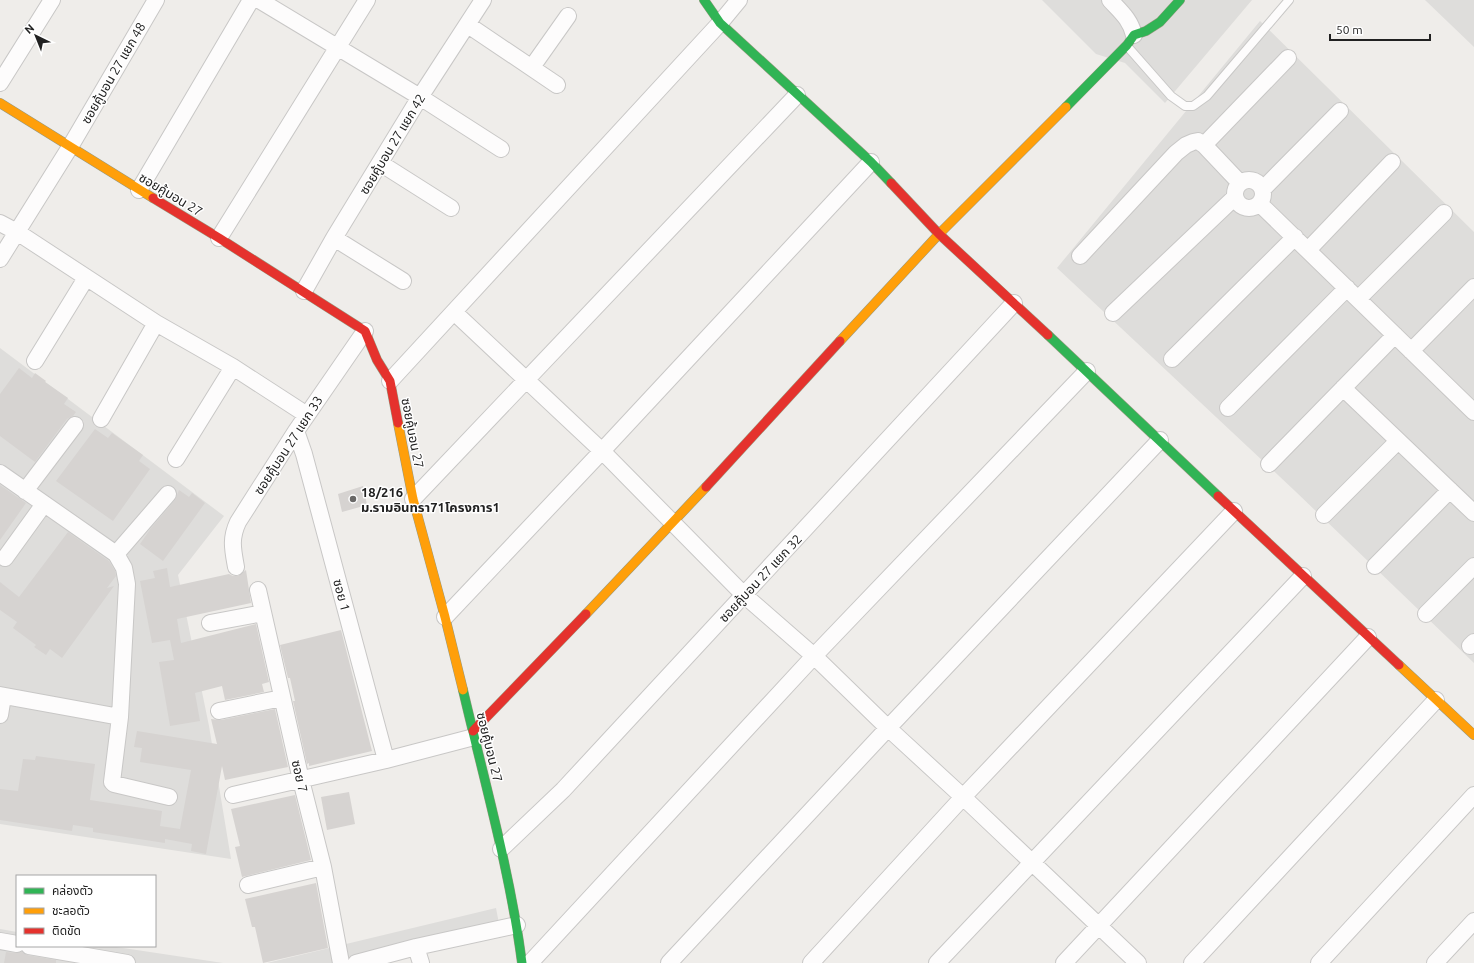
<svg xmlns="http://www.w3.org/2000/svg" width="1474" height="963" viewBox="0 0 1474 963" font-family="Ubuntu,'Noto Sans Thai',sans-serif">
	<style>
		.residential { fill: #dedddb }
		.building { fill: #d6d3d1 }
		.lines { fill: none; stroke-linecap: round; stroke-linejoin: round }
		.lane-casing { stroke: #c8c7c6; stroke-width: 10 }
		.street-casing { stroke: #c8c7c6; stroke-width: 18 }
		.fast-casing { stroke: #989a80; stroke-width: 10 }
		.slow-casing { stroke: #989a80; stroke-width: 10 }
		.jam-casing { stroke: #989a80; stroke-width: 10 }
		.lane { stroke: #fdfcfc; stroke-width: 8 }
		.street { stroke: #fdfcfc; stroke-width: 16 }
		.fast { stroke: #30b455; stroke-width: 9 }
		.slow { stroke: #ff9f0a; stroke-width: 9 }
		.jam { stroke: #e5322d; stroke-width: 9 }
		.poi-dot { fill: #696867; stroke: #fff; stroke-width: 1.5 }
		.labels { text-anchor: middle; stroke-width: 3; stroke-linejoin: round; paint-order: stroke }
		.street-label { font-size: 13px; fill: #212121; stroke: #fff }
		.poi-label { font-size: 13px; font-weight: bold; fill: #212121; stroke: #fff; text-anchor: start }
	</style>
	<rect width="100%" height="100%" fill="#efedea"/>
	<!-- residential -->
	<path class="residential" d="M1042,0H1252L1165,103L1125,63L1096,54Z
		M1425,0H1474V47Z
		M1260,21L1474,232V663L1295,491L1057,268Z
		M0,348L224,516L178,575L209,726L231,859L0,824Z
		M496,908L500,929L355,963H267Z
		M0,929L17,932V946H110L223,963H0Z"/>
	<!-- building -->
	<path class="building" d="M19,368L32,378L35,373L46,381L45,382L68,398L64,404L76,412L73,416L67,419L35,462L0,436V394Z
		M95,429L108,438L112,433L143,455L139,461L150,469L113,521L56,481Z
		M0,485L26,503L0,540Z
		M363,486L367,505L342,512L338,494Z
		M179,490L189,497L192,493L205,503L163,561L140,544L151,528L175,500Z
		M68,532L109,561L115,571L116,576L107,588L114,586L62,658L50,649L46,655L34,647L36,645L13,628L17,622L0,610V582L19,597Z
		M167,568L170,587L229,574L233,576H238L246,570L251,603L177,619L181,643L256,624L269,682L262,684L264,692L225,700L222,686L195,693L200,721L170,726L159,662L174,660L170,640L152,643L140,581L155,578L153,571Z
		M341,630L372,751L309,766V763L307,764L293,701H295L290,678H288L280,645Z
		M275,709L288,767L225,780L222,766L206,854L191,851L192,844L165,839V843L93,832V828L73,825L72,831L0,820V789L18,791L23,759L35,760L36,756L95,764L90,800L162,811L160,826L180,829L191,770L140,762L142,748L134,747L137,731L217,744L211,719L221,720Z
		M349,792L355,824L327,830L321,797Z
		M295,795L311,860L242,877L235,847L240,846L231,809Z
		M316,883L328,948L263,963L255,927H252L245,899Z
		M6,952L16,953L22,952L27,955L56,960V963H4Z"/>
	<g class="lines">
		<!-- lane casing -->
		<g class="lane-casing">
			<path id="lane" d="M1127,46L1171,96L1185,106H1193L1207,96L1289,0"/>
		</g>
		<!-- street casing -->
		<g class="street-casing">
			<path id="street" d="M259,0L420,97L501,149
				M1110,0C1121,12 1130,19 1134,35
				M468,25L557,85
				M532,67L568,16
				M0,83L52,0
				M1204,145L1288,58
				M380,163L451,208
				M1235 194a14 14 0 1 1 28 0a14 14 0 1 1-28 0Z
				M1263,189L1340,111
				M139,190L251,0
				M1260,204L1474,412
				M0,223L17,232L156,323L233,367L307,415
				M219,238L367,0
				M334,238L403,281
				M1308,250L1392,162
				M1080,256L1176,153L1186,145L1193,142L1198,141L1204,145L1240,183
				M0,259L70,147L156,0
				M304,291L334,238L420,97L483,0
				M1358,299L1444,213
				M454,312L602,451L744,595L814,656L888,728L963,797L1138,963
				M1113,313L1235,197
				M1411,351L1474,287
				M1172,359L1295,237
				M35,361L86,278
				M390,381L720,23L739,0
				M1343,388L1474,513
				M1228,408L1347,288
				M101,419L156,323
				M296,431L304,454L386,760
				M176,459L233,367
				M1269,464L1395,335
				M0,473L116,554L124,568L127,584L120,717L112,782L114,784L169,797
				M25,491L75,425
				M413,499L797,95
				M1324,515L1398,441
				M116,554L168,494
				M5,558L44,504
				M1375,566L1450,490
				M236,567C233,550 230,539 238,522L296,431L365,331
				M258,590L301,780L323,867L341,963
				M1426,614L1474,566
				M445,617L602,451L871,162
				M210,623L263,613
				M1470,646L1474,642
				M0,695L120,717
				M219,711L282,698
				M0,715L3,696
				M233,795L386,760L474,737
				M501,849L563,790L1014,303
				M248,885L323,867
				M0,941L17,944
				M29,946L127,963
				M416,947L421,963
				M356,963L416,947L517,925
				M530,963L814,656L1087,371
				M669,963L888,728L1160,440
				M811,963L963,797L1234,511
				M937,963L1303,576
				M1064,963L1368,637
				M1192,963L1436,700
				M1319,963L1474,795
				M1435,963L1474,921"/>
		</g>
		<!-- fast casing -->
		<g class="fast-casing">
			<path id="fast" d="M704,0L720,23L871,162L891,183
				M1066,107L1127,45L1134,35L1146,31L1160,22L1180,0
				M1048,335L1218,496
				M463,690C484,780 510,871 522,963"/>
		</g>
		<!-- slow casing -->
		<g class="slow-casing">
			<path id="slow" d="M0,103L153,198
				M840,341L939,234L1066,107
				M398,423L413,499L445,617L463,690
				M586,614L706,487
				M1399,665L1474,735"/>
		</g>
		<!-- jam casing -->
		<g class="jam-casing">
			<path id="jam" d="M891,183L939,234L1048,335
				M153,198L219,238L365,331L377,360L390,381L398,423
				M706,487L840,341
				M1218,496L1399,665
				M473,731L586,614"/>
		</g>
		<!-- lane -->
		<use href="#lane" class="lane"/>
		<!-- street -->
		<use href="#street" class="street"/>
		<!-- fast -->
		<use href="#fast" class="fast"/>
		<!-- slow -->
		<use href="#slow" class="slow"/>
		<!-- jam -->
		<use href="#jam" class="jam"/>
	</g>
	<!-- markers -->
	<circle class="poi-dot" cx="353" cy="499" r="4"/>
	<g class="labels">
		<!-- street labels -->
		<g class="street-label">
			<text transform="translate(113 73) rotate(-60)" y="5">ซอยคู้บอน 27 แยก 48</text>
			<text transform="translate(392 144) rotate(-59)" y="5">ซอยคู้บอน 27 แยก 42</text>
			<text transform="translate(171 194) rotate(31)" y="5">ซอยคู้บอน 27</text>
			<text transform="translate(413 433) rotate(79)" y="5">ซอยคู้บอน 27</text>
			<text transform="translate(288 445) rotate(-57)" y="5">ซอยคู้บอน 27 แยก 33</text>
			<text transform="translate(760 578) rotate(-47)" y="5">ซอยคู้บอน 27 แยก 32</text>
			<text transform="translate(342 595) rotate(75)" y="5">ซอย 1</text>
			<text transform="translate(490 747) rotate(76)" y="5">ซอยคู้บอน 27</text>
			<text transform="translate(300 776) rotate(77)" y="5">ซอย 7</text>
		</g>
		<!-- poi labels -->
		<g class="poi-label">
			<text x="361" y="497">18/216<tspan x="361" dy="15">ม.รามอินทรา71โครงการ1</tspan></text>
		</g>
	</g>
	<!-- legend -->
	<rect x="16" y="875" width="140" height="72" fill="#ffffff" stroke="#a6a6a6"/>
	<rect x="24" y="888" width="20" height="6" fill="#30b455" stroke="#a6a6a6"/>
	<text x="52" y="895" font-size="12" fill="#212121">คล่องตัว</text>
	<rect x="24" y="908" width="20" height="6" fill="#ff9f0a" stroke="#a6a6a6"/>
	<text x="52" y="915" font-size="12" fill="#212121">ชะลอตัว</text>
	<rect x="24" y="928" width="20" height="6" fill="#e5322d" stroke="#a6a6a6"/>
	<text x="52" y="935" font-size="12" fill="#212121">ติดขัด</text>
	<!-- north arrow -->
	<g transform="translate(36 36) rotate(317)" stroke="#ffffff" stroke-width="3" paint-order="stroke">
	<path d="M0-3L7 15L0 10L-7 15Z" fill="#212121"/>
	<text y="-6" font-size="11" font-weight="bold" text-anchor="middle" fill="#212121">N</text>
	</g>
	<!-- scale -->
	<path d="M1330 34v6h100v-6" fill="none" stroke="#212121" stroke-width="2"/>
	<text x="1336" y="34" font-size="12" fill="#212121" stroke="#ffffff" stroke-width="3" paint-order="stroke">50 m</text>
</svg>
